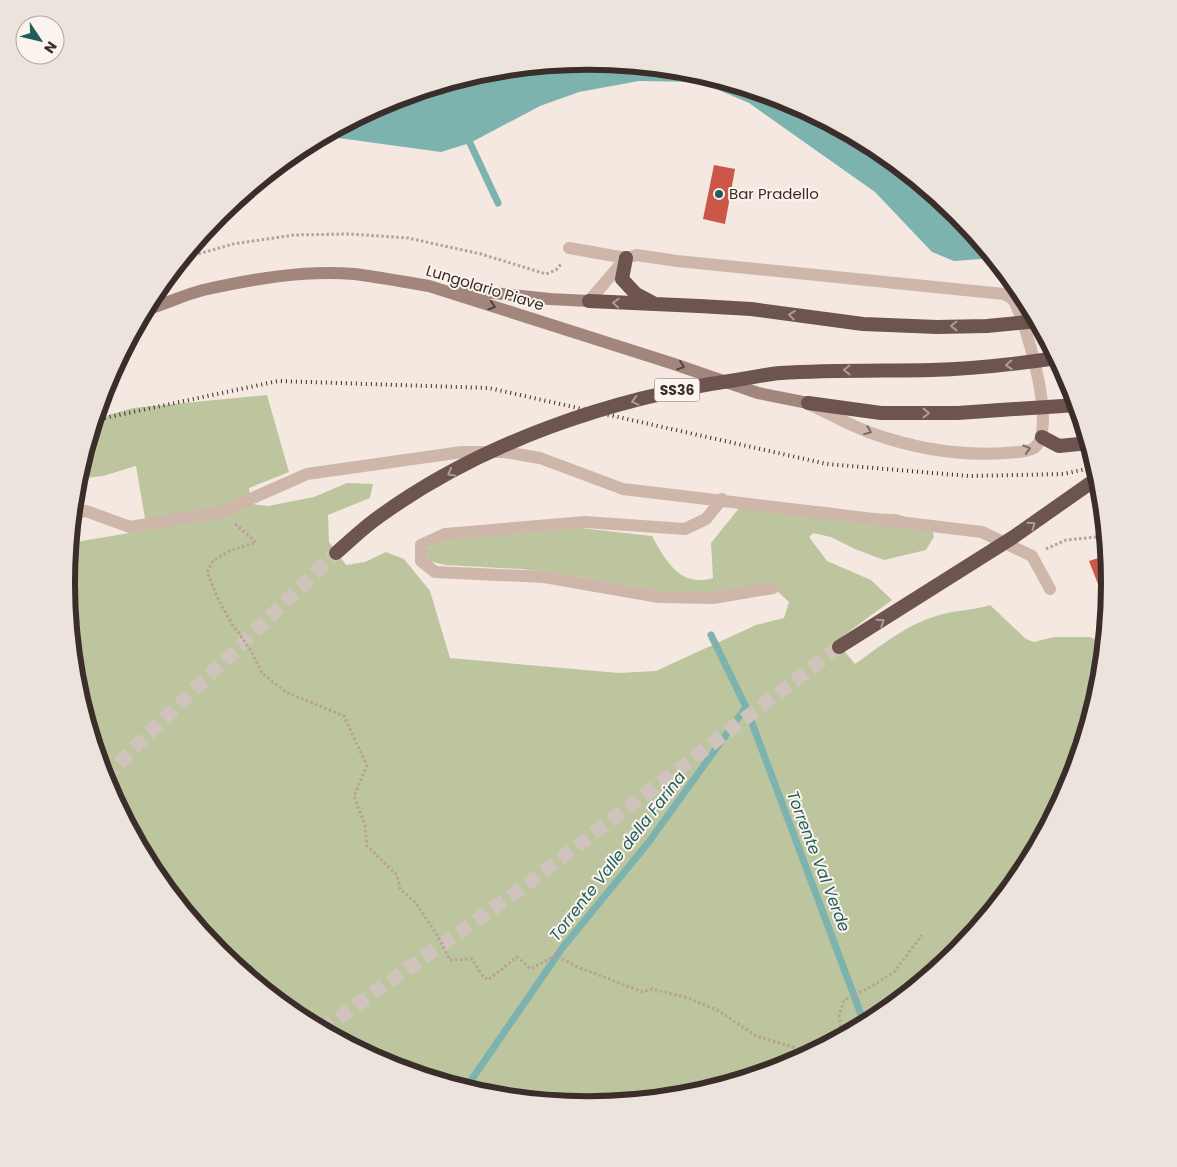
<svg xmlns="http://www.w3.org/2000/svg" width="1177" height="1167" viewBox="0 0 1177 1167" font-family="Poppins,sans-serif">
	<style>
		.green { fill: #bdc59f }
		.water { fill: #7db3af }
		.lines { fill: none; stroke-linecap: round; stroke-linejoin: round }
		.stream { stroke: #7db3af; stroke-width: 7 }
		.building { fill: #cc5647 }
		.trunk-tunnel { stroke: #cfc3bc; stroke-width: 14; stroke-dasharray: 14 7; stroke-linecap: butt }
		.path { stroke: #baa095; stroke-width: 3; stroke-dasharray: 2.5 2.5; stroke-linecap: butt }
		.service { stroke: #ceb6ab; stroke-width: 12 }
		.minor { stroke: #ceb6ab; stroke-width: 12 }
		.secondary { stroke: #a2857c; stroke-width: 12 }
		.trunk { stroke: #6e544e; stroke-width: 14 }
		.rail { stroke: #3b2d2a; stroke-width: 4; stroke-dasharray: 1 4; stroke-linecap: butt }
		.trunk-bridge { stroke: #6e544e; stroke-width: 14 }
		.oneway { stroke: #ad9c96 }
		.oneway2 { stroke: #55433e }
		.oneway3 { stroke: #7d6b64 }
		.poi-dot { fill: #1d605b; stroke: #fbf3ed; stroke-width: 2 }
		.labels { text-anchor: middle; stroke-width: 4; stroke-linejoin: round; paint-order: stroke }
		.shield { fill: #fbf3ed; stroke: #756864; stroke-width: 1 }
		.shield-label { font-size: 14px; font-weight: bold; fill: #3b2d2a }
		.poi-label { font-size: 15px; fill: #3b2d2a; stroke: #fbf3ed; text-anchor: start }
		.street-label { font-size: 15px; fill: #3b2d2a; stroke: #fbf3ed }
		.water-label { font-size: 16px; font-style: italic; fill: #1d605b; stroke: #fbf3ed }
		.rim { fill: none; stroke: #3b2d2a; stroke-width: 6 }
	</style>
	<rect width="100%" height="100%" fill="#f4e8e0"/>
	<!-- green -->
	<path class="green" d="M267,395L289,472L249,488L251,504L268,506L314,497L347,483L373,484L370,498L328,515L329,542L346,565L365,562L386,552L404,559L430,591L450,658L619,673L656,671L756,625L784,618L789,602L778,592L775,583L733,593H670L562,574L522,569L445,565L429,561L426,555L427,549L448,539L580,528L652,536C666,561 680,588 713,578L711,543L740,507L778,503L827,507L865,513L896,514L921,522L932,529L934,537L926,550L884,560L855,549L831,537L813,533L809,537L827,561L871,580L892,600L836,641L855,664C882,645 910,622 943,614C959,610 975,610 990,605L1026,639L1034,642L1054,637H1090L1105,644L1101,686L1071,784L1023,874L958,953L878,1018L788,1066L690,1096L588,1106L486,1096L388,1066L298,1018L219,953L154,873L106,783L76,685L66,583L70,543L147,530L136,466L103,476L77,479L95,419L133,408Z"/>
	<!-- water -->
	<path class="water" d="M589,61L691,71L789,101L879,149L958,214L994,258L954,261L932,252L875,192L749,103L700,82L639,81L579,92L540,106L470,143L441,152L324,136L389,101L487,71Z"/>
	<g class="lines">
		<!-- stream -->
		<path class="stream" d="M470,143L498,203
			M746,707L865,1025
			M465,1089L563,947L648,843L746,707L711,635"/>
	</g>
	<!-- building -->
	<path class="building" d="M714,165L735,169L725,224L703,219Z
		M1108,555L1111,584L1109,601L1105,602L1089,561Z"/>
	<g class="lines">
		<!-- trunk-tunnel -->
		<path class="trunk-tunnel" d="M104,778L169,714L336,553
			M321,1030L522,888L839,647"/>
		<!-- path -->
		<path class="path" d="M184,258L233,244L294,235L349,234L408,238L481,254L546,274L556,270L562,263
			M235,524L256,542L231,550L213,561L207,572L218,599L232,624L250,649L262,673L286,692L344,716L367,766L354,796L365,825L367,846L397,875L400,889L416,903L437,935L450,960L472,959L482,975L488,980L517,957L531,969L556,955L575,966L643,992L652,989L688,998L719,1011L756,1036L813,1053
			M1046,549L1066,540L1106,536
			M842,1037L839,1016L844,1000L871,987L895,971L922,935"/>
		<!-- service -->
		<path class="service" d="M569,248L626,258
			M722,499L706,519L685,529L585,522L445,534L421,545V561L435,572L544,577L659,597L713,598L773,588
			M73,513L86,511L130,527L221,512L307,474L462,452H504L540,458L623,489L982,532L1032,556L1050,589"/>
		<!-- minor -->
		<path class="minor" d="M589,301L626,258L637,255L677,261L1004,294C1008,296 1013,298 1015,303C1027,326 1058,431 1034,448C1026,453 1014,452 1005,453C960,456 913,448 871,433C851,426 832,415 813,406"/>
		<!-- secondary -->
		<path class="secondary" d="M454,289L550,299L589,301
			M145,310C165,304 184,295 203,290C252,279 304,270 354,274C379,277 404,282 429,286L674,364L758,393L808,403"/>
		<!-- trunk -->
		<path class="trunk" d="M626,258L622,279L636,294L653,303
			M589,301L699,306
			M808,403L881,413H958L1000,410
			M1042,437L1059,446L1089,443"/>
		<!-- rail -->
		<path class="rail" d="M95,420L278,381L489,388L827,464L969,476L1063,474L1096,467"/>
		<!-- trunk-bridge -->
		<path class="trunk-bridge" d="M699,306L751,309L863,324L937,327L987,326L1038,321
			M1000,410L1078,405
			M336,553C350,541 364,527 380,516C483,442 611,398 736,380C751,378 766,374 781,373C831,370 881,371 931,370C973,369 1016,364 1057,358
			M839,647L1012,538L1099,477"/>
	</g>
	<!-- one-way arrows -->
	<defs><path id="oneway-chevron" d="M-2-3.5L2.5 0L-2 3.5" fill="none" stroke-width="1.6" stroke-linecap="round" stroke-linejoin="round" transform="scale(1.25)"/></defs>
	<g class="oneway">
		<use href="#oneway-chevron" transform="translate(616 303) rotate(-177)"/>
		<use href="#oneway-chevron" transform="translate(792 315) rotate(-173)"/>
		<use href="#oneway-chevron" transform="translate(954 326) rotate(179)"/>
		<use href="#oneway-chevron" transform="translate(1009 365) rotate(176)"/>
		<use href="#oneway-chevron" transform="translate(847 370) rotate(179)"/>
		<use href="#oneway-chevron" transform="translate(635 401) rotate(165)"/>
		<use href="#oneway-chevron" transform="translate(926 413)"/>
		<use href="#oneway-chevron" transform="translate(451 473) rotate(151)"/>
		<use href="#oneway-chevron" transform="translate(1032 525) rotate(-35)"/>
		<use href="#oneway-chevron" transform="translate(881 622) rotate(-33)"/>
	</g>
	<g class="oneway2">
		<use href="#oneway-chevron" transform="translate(492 306) rotate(18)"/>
		<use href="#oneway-chevron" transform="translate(681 366) rotate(19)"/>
	</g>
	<g class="oneway3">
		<use href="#oneway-chevron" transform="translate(868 431) rotate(22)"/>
		<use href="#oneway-chevron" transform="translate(1027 449) rotate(-17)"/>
	</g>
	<!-- markers -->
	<circle class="poi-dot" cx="719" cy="194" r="5"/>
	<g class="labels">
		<!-- shield labels -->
		<rect class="shield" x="654.5" y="378.5" width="45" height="23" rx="4"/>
		<g class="shield-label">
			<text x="677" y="395">SS36</text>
		</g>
		<!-- poi labels -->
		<g class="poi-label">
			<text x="729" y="199">Bar Pradello</text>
		</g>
		<!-- street labels -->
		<g class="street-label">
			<text transform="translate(485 288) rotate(17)" y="5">Lungolario Piave</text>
		</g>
		<!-- water labels -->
		<g class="water-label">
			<text transform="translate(617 856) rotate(-52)" y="6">Torrente Valle della Farina</text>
			<text transform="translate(819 861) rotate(69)" y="6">Torrente Val Verde</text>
		</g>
	</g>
	<!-- crop -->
	<path d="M0 0H1177V1167H0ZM75 583a513 513 0 1 1 1026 0a513 513 0 1 1-1026 0Z" fill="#ece3dd" fill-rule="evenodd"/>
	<path class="rim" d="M75 583a513 513 0 1 1 1026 0a513 513 0 1 1-1026 0Z"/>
	<!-- north arrow -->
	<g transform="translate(40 40) rotate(125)"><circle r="24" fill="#fbf3ed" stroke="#aea49f"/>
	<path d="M0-4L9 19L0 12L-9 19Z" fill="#1d605b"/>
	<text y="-8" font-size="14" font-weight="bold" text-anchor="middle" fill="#3b2d2a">N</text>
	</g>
</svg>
